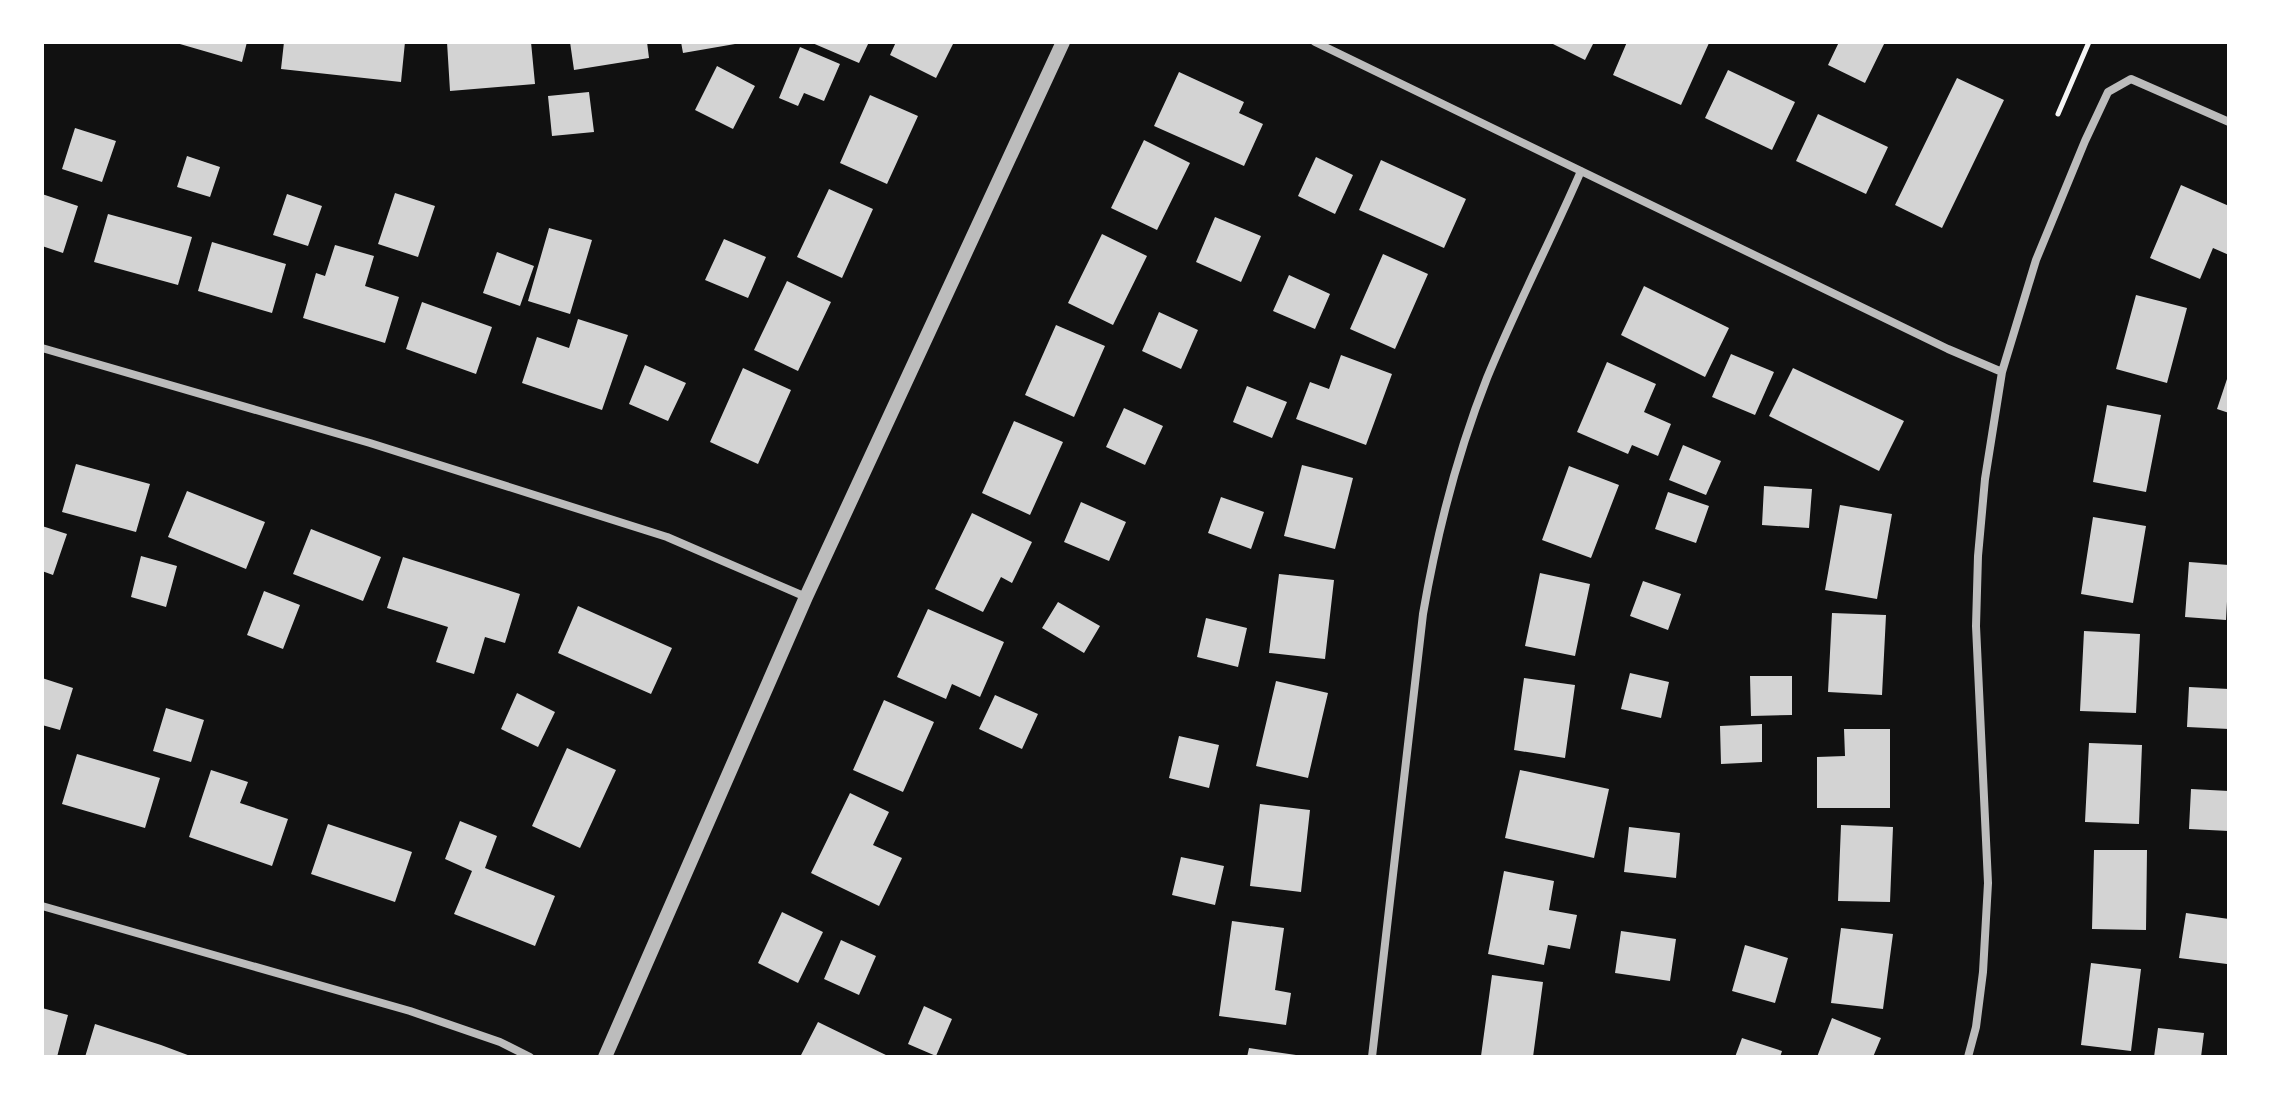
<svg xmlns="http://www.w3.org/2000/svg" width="2271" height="1099" viewBox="0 0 2271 1099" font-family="Helvetica,sans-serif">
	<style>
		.building { fill: #d3d3d3 }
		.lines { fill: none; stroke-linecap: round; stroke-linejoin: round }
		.path { stroke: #f5f5f5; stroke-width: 5 }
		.minor { stroke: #bcbcbc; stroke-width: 8 }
		.tertiary { stroke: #bcbcbc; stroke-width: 14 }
	</style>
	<rect width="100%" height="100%" fill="#111"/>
	<!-- building -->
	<path class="building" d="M173,42H247L242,62Z
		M284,42H405L401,82L281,69Z
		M447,42H531L535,84L450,91Z
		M570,42H647L649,58L574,70Z
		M681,42H735V44L683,53Z
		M810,42H869L859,63Z
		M896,42H954L936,78L890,55Z
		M1549,42H1594L1585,60Z
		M1627,42L1709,43L1681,105L1613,75Z
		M1839,42H1885L1865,83L1828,65Z
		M800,47L840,64L824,101L804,93L798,106L779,98Z
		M717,66L755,86L733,129L695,110Z
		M1728,70L1795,102L1772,150L1705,118Z
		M1179,72L1244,102L1239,113L1263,124L1244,166L1154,126Z
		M1957,78L2004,100L1942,228L1895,205Z
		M589,92L594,132L552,136L548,96Z
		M870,95L918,116L887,184L840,163Z
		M1818,114L1888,147L1866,194L1796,161Z
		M75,128L116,141L102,182L62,169Z
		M1144,140L1190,163L1157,230L1111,208Z
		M187,156L220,167L210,197L177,187Z
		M1316,157L1353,175L1335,214L1298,196Z
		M1381,160L1466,199L1444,248L1359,210Z
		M2181,185L2229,206V255L2213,248L2200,279L2150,258Z
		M829,189L873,209L842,278L797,257Z
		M395,193L435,206L418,257L378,244Z
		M42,194L78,206L63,253L42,246Z
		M287,194L322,206L308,246L273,235Z
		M108,214L192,237L178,285L94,262Z
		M1215,217L1261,236L1241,282L1196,262Z
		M549,228L592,240L570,314L528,301Z
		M1102,234L1147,256L1113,325L1068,303Z
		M724,239L766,257L748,298L705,280Z
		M212,242L286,264L272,313L198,291Z
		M335,245L374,256L365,286L399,297L385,343L303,318L316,273L325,276Z
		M497,252L534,266L520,306L483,293Z
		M1383,254L1428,274L1395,349L1350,329Z
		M1289,275L1330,294L1315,329L1273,311Z
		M787,281L831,302L798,371L754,350Z
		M1644,286L1729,328L1705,377L1621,335Z
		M2136,295L2187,308L2167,383L2116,369Z
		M422,302L492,327L476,374L406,349Z
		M1159,312L1198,330L1181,369L1142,351Z
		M578,319L628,335L602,410L522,383L537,337L569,348Z
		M1056,325L1105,346L1074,417L1025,395Z
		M1731,354L1774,372L1755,415L1712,397Z
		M1341,355L1392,374L1366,445L1296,419L1310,382L1329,389Z
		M1607,362L1656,384L1644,412L1671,424L1658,456L1632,445L1628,454L1577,432Z
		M645,365L686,383L668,421L629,404Z
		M743,368L791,390L758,464L710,442Z
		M1793,368L1904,421L1879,471L1769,416Z
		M2229,373V413L2217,409Z
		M1247,386L1287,402L1272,438L1233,422Z
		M2107,405L2161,415L2146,492L2093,482Z
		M1124,408L1163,426L1145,465L1106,447Z
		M1014,421L1063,442L1030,515L982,493Z
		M1683,445L1721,461L1706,495L1669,480Z
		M76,464L150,484L136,532L62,512Z
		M1302,465L1353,478L1335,549L1284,536Z
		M1569,466L1619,485L1591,558L1542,540Z
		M1764,486L1812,489L1809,528L1762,525Z
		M187,491L265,522L246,569L168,537Z
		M1668,492L1709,506L1696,543L1655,529Z
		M1221,497L1264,512L1251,549L1208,533Z
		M1081,502L1126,522L1109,561L1064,542Z
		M1840,505L1892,514L1877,599L1825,590Z
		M972,513L1032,542L1012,583L1001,577L983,612L935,589Z
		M2093,517L2146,526L2133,603L2081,594Z
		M42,526L67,534L53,575L42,571Z
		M311,529L381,557L363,601L293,574Z
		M141,556L177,566L166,607L131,597Z
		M403,557L520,594L505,643L485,637L474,674L436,662L448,627L387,608Z
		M2189,562L2229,565L2226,620L2185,617Z
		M1540,573L1590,584L1575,656L1525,646Z
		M1279,574L1334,580L1325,659L1269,653Z
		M1643,581L1681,594L1668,630L1630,616Z
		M264,591L300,605L283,649L247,635Z
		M1058,602L1100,626L1084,653L1042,628Z
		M578,606L672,648L651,694L558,653Z
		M928,609L1004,642L980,697L952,684L946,699L897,677Z
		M1832,613L1886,615L1882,695L1828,692Z
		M1206,618L1247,628L1238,667L1197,657Z
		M2084,631L2140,634L2136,713L2080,711Z
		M1630,673L1669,682L1661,718L1621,709Z
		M1750,676H1792V715L1751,716Z
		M42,678L73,688L60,730L42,725Z
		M1524,678L1575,685L1565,758L1514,750Z
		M1276,681L1328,693L1308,778L1256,766Z
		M2189,687L2229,689V729L2187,727Z
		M517,693L555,712L538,747L501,729Z
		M995,695L1038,714L1022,749L979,729Z
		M884,700L934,722L903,792L853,770Z
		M166,708L204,720L191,762L153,751Z
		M1762,724V762L1721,764L1720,726Z
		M1844,729H1890V808H1817V757L1845,756Z
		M1179,736L1219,745L1209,788L1169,778Z
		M2089,743L2142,745L2139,824L2085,822Z
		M567,748L616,770L580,848L532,826Z
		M77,754L160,778L145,828L62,804Z
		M211,770L248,782L240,803L288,819L272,866L189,837Z
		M1520,770L1609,789L1594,858L1505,838Z
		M2191,789L2229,791V831L2189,829Z
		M850,793L889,812L873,845L902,858L879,906L811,873Z
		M1260,804L1310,810L1301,892L1250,886Z
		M460,821L497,836L485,868L555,896L535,946L454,914L472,871L445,859Z
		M328,824L412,852L395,902L311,874Z
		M1841,825L1893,827L1890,902L1838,901Z
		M1629,827L1680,833L1676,878L1624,872Z
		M2094,850H2147L2146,930L2092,929Z
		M1181,857L1224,866L1215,905L1172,895Z
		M1504,871L1554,881L1549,910L1577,915L1570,949L1548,945L1544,965L1488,954Z
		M782,912L823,932L798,983L758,963Z
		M2186,913L2229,919L2227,964L2179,958Z
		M1232,921L1284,928L1275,990L1291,993L1286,1025L1219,1016Z
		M1841,928L1893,934L1883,1009L1831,1003Z
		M1621,931L1676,939L1670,981L1615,973Z
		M841,940L876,956L859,995L824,979Z
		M1745,945L1788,958L1775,1003L1732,991Z
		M2091,963L2141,969L2131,1051L2081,1045Z
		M1492,975L1543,982L1533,1057L1481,1056Z
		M924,1006L952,1019L936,1056L908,1044Z
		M42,1008L68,1015L57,1057H42Z
		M1832,1018L1881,1038L1873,1057H1817Z
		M818,1022L890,1057H800Z
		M95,1024L161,1045L193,1057H85Z
		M2158,1028L2204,1033L2201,1057H2154Z
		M1742,1038L1782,1051L1780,1057H1735Z
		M1249,1048L1296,1055V1057H1247Z"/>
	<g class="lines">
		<!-- path -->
		<path class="path" d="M2058,114L2089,42"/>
		<!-- minor -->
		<path class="minor" d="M1315,42L1948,349L2002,372
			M42,348L370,443L667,537L806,597
			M42,906L410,1011L500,1042L530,1057
			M1372,1057L1423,614C1437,533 1457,454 1487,378C1516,307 1551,240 1581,171
			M1968,1057L1976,1027L1983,972L1988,883L1976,626L1978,556L1985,479L2002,372L2036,260L2085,141L2108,92L2131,79L2229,122"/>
		<!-- tertiary -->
		<path class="tertiary" d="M605,1057L806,597L1063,42"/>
	</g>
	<!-- border -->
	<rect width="2271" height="1099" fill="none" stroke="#ffffff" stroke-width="88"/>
</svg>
